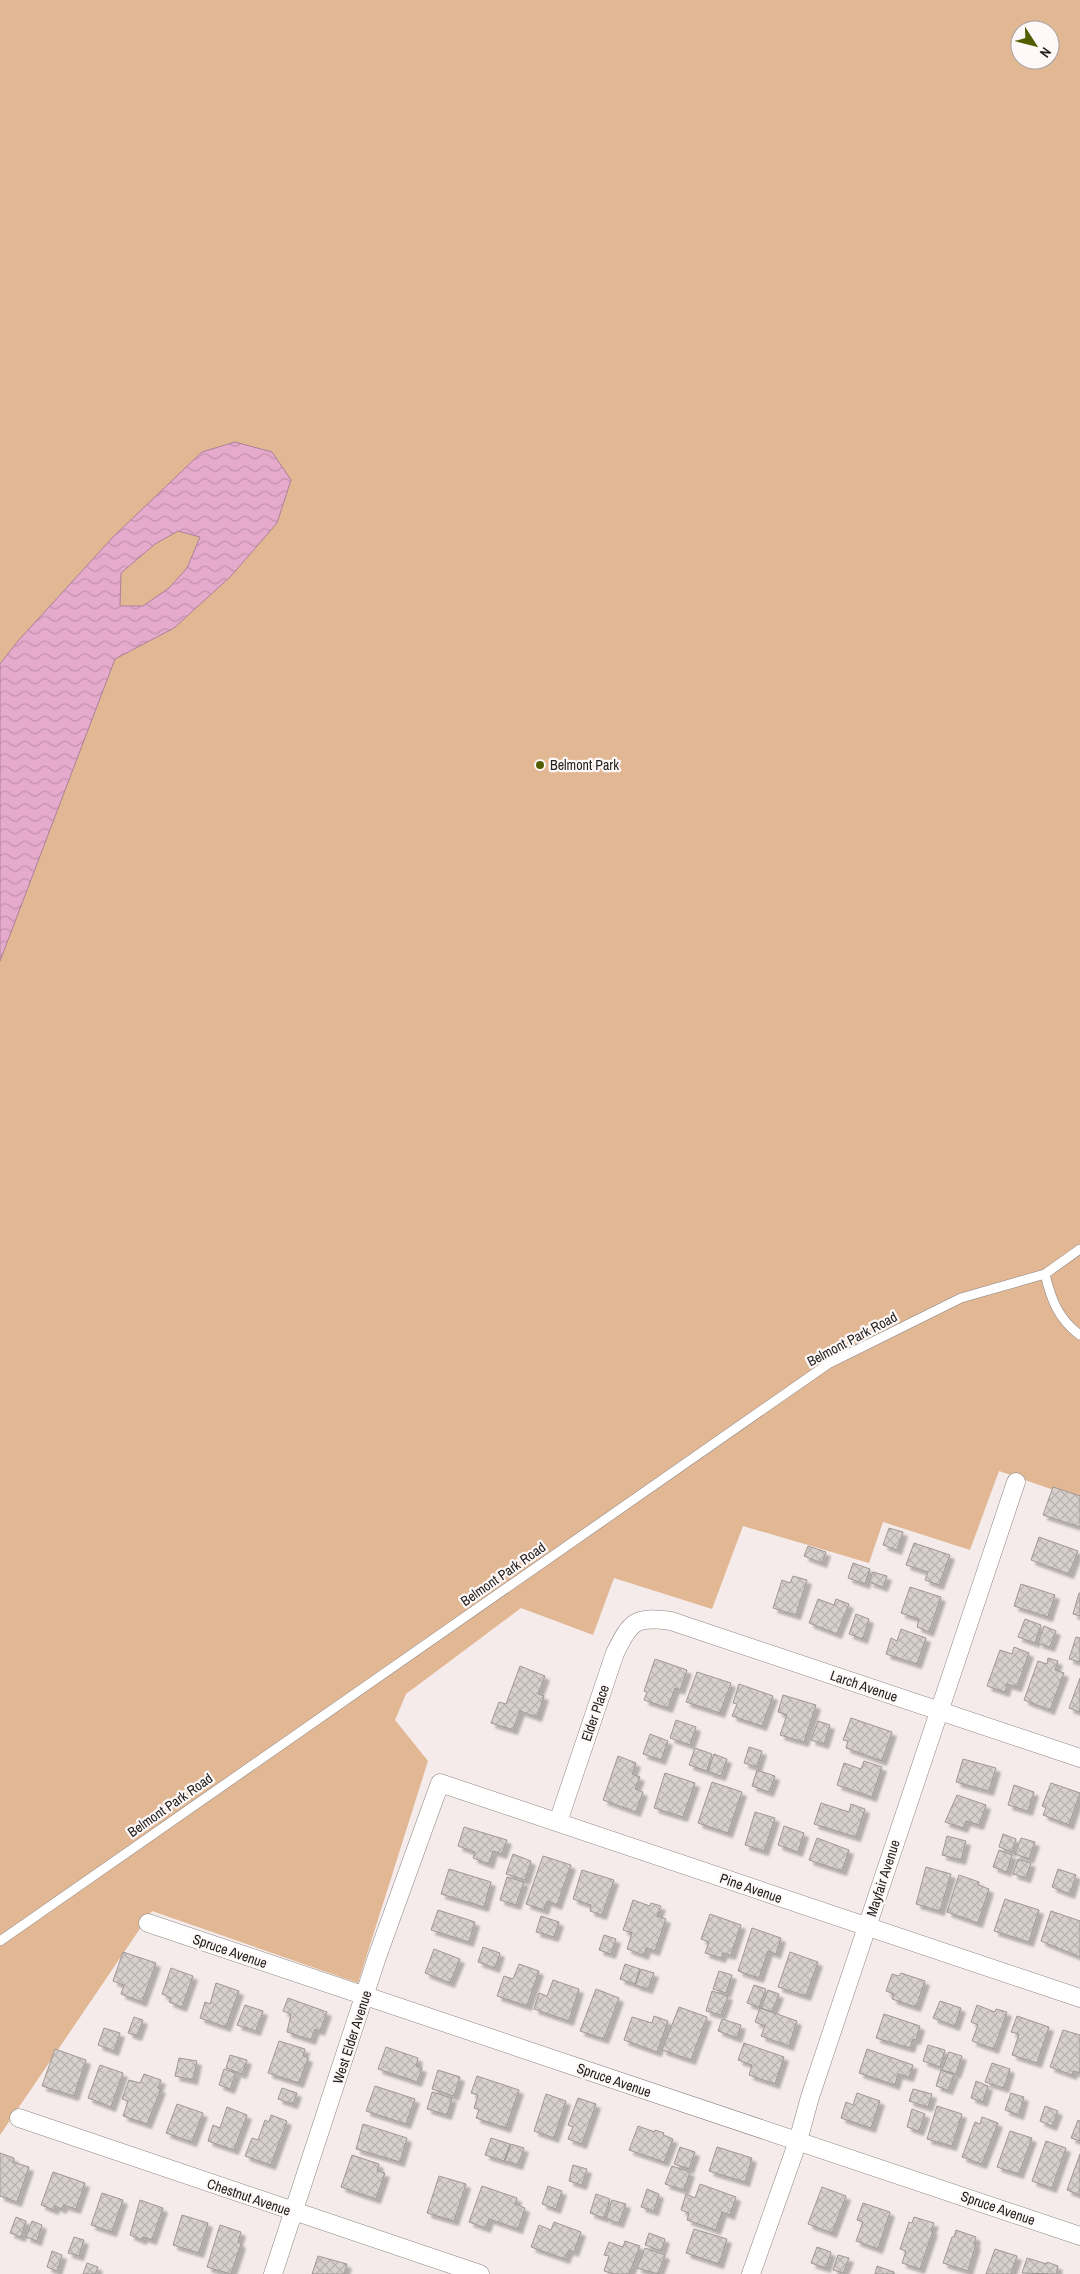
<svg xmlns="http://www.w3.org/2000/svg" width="1080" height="2274" viewBox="0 0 1080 2274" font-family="'Archivo Narrow',sans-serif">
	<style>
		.pitch { fill: #e1b794; fill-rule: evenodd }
		.water { fill: url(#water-waves); stroke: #ab8199; fill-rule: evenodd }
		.building { fill: url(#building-cross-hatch); stroke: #9f9895; filter: url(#shadow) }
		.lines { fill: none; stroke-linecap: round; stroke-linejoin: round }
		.lane-casing { stroke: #8d8584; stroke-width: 10 }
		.street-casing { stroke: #8d8584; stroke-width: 19 }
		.lane { stroke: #fff; stroke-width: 9 }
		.street { stroke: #fff; stroke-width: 18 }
		.poi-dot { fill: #505e00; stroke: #fef9f8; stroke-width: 2 }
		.labels { text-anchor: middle; stroke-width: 4.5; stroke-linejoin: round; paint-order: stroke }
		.poi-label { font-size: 14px; fill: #252222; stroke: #fef9f8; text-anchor: start }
		.street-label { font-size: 14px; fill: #252222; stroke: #fef9f8 }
	</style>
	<defs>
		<pattern id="water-waves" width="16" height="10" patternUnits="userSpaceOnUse" patternTransform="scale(1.25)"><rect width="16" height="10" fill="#e5aacc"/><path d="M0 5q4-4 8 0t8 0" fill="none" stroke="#c492af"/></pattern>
		<pattern id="building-cross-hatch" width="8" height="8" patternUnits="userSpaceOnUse" patternTransform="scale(1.25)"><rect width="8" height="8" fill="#d8d0cd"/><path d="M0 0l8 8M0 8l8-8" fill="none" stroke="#b9b2b0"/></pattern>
		<filter id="shadow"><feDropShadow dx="4.5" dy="4.5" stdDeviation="1" flood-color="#0004"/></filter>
	</defs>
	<rect width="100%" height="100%" fill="#f4ebea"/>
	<!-- pitch -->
	<path class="pitch" d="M0,0H1080V1499L999,1471L970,1550L883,1522L869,1563L743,1526L712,1609L614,1578L593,1635L521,1608L406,1694L395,1720L428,1761L358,1983L152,1911L0,2135ZM1020,30H1050V60H1020Z"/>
	<!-- water -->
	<path class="water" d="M235,442L272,452L291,480L277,523L231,576L174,628L115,659L0,961V664L18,641L113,537L202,452ZM178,531L200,537L187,568L169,588L143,606H120L121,573L155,544Z"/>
	<!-- building -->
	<path class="building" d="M1053,1487L1080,1496V1527L1043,1515Z
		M889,1528L903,1532L897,1550L883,1545Z
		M1039,1537L1078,1551L1069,1574L1031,1560Z
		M914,1543L950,1555L939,1585L925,1580L928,1572L906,1565Z
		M808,1546L826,1552L822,1563L804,1556Z
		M853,1563L870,1569L865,1584L848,1578Z
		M873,1572L887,1576L883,1587L869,1582Z
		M793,1576L807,1580L796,1615L773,1608L782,1580L790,1583Z
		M1021,1584L1055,1595L1048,1617L1014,1606Z
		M910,1587L941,1597L929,1632L917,1627L919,1619L901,1613Z
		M1079,1593H1080V1616L1073,1614Z
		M818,1599L834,1605L836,1599L849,1604L837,1634L809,1623Z
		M856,1614L869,1619L863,1639L849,1634Z
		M1025,1619L1041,1625L1035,1643L1018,1637Z
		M1044,1626L1056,1631L1050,1647L1038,1643Z
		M901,1629L926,1638L917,1664L886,1654L891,1638L897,1641Z
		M1076,1637L1080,1638V1662L1069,1659Z
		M1014,1647L1029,1653L1017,1687L1007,1684L1005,1692L987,1686L1000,1650L1012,1654Z
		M1048,1658L1058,1661L1055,1670L1064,1673L1050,1710L1024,1700L1038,1661L1047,1664Z
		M655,1659L687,1670L680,1690L675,1688L668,1708L644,1700L647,1692L644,1691Z
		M520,1666L545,1676L538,1694L544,1696L537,1717L520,1711L513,1730L491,1723L499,1702L506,1704Z
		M697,1672L731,1683L720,1713L686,1702Z
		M1080,1678V1712L1069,1708Z
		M739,1684L773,1696L762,1726L732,1716L737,1704L733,1703Z
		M783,1695L816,1705L804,1742L780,1735L787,1715L778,1712Z
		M851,1718L892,1732L882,1761L846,1748L848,1741L843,1740Z
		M676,1720L696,1727L690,1745L670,1738Z
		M818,1721L830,1725L824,1744L811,1740Z
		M650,1734L668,1741L661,1760L643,1754Z
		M749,1747L762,1751L757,1767L744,1763Z
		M695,1748L712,1754L707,1771L689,1765Z
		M714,1754L727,1759L721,1776L708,1772Z
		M618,1756L636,1763L632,1774L640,1777L635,1789L643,1792L636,1812L603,1800Z
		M963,1759L996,1768L989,1791L956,1782Z
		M864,1761L882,1767L872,1797L837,1785L844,1763L861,1769Z
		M757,1770L775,1776L769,1792L752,1786Z
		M665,1773L695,1783L683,1817L654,1808Z
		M712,1782L742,1792L728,1833L698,1823Z
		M1051,1783L1080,1793L1069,1825L1043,1815L1046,1808L1042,1806Z
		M1014,1785L1034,1792L1028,1811L1008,1805Z
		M957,1795L986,1805L979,1825L966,1821L963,1828L945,1822Z
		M821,1803L849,1812L851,1804L865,1809L856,1837L814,1824Z
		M755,1812L775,1818L764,1851L745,1845Z
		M784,1826L804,1833L798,1852L778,1845Z
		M464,1827L507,1840L502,1854L493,1851L489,1864L473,1858L475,1852L458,1846Z
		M1003,1834L1016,1839L1012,1852L999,1847Z
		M947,1836L966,1841L961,1860L942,1855Z
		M817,1838L849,1850L842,1871L809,1860Z
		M1021,1838L1035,1842L1029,1859L1015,1854Z
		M999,1850L1012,1855L1007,1872L993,1867Z
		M513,1854L531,1861L525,1880L506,1874Z
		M543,1856L571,1865L557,1905L547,1901L544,1910L526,1904Z
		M1018,1859L1031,1863L1026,1878L1013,1874Z
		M926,1867L951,1874L940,1911L916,1904Z
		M449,1869L491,1882L484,1907L441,1894Z
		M1058,1869L1076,1875L1070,1894L1052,1887Z
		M582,1870L614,1880L602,1915L590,1911L591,1905L573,1899Z
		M959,1875L979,1882L978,1885L989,1889L978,1923L947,1912Z
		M507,1877L524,1882L516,1905L500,1900Z
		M1005,1899L1039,1910L1029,1942L994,1931Z
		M633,1900L650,1906L651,1903L661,1906L657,1916L666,1919L655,1951L646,1948L644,1955L627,1949L632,1933L623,1930Z
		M438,1910L475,1922L469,1942L431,1930Z
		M1051,1911L1080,1921V1957L1041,1941Z
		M710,1914L741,1925L731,1955L723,1953L721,1958L705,1953L709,1942L701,1939Z
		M541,1916L559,1922L554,1937L536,1932Z
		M752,1928L781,1938L776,1954L768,1951L759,1978L738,1971Z
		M604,1935L616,1939L611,1954L599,1950Z
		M483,1947L500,1953L495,1968L478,1962Z
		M434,1949L460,1959L450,1983L425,1973Z
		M123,1952L156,1963L142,2002L121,1994L124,1985L113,1981Z
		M790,1952L818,1962L806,1996L778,1987Z
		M519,1964L539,1971L527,2006L497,1996L504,1976L513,1979Z
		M625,1964L640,1969L635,1984L620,1979Z
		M171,1968L193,1976L182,2007L169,2002L171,1998L162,1994Z
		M641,1969L654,1973L648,1989L635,1985Z
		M719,1971L732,1975L726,1993L713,1989Z
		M901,1973L925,1981L916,2007L892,1999L894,1994L886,1991L892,1974L899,1976Z
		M553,1980L579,1989L569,2021L534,2009L539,1993L547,1996Z
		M216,1983L239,1991L226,2027L200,2018L205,2002L210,2004Z
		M754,1985L766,1989L759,2007L747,2003Z
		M596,1989L619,1998L604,2039L580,2031Z
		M768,1990L779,1994L772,2012L761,2008Z
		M712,1991L728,1996L721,2015L706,2011Z
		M288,1998L327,2012L320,2031L315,2029L311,2040L287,2032L291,2014L283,2011Z
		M940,2001L961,2008L955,2026L933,2018Z
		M245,2005L263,2011L256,2031L237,2025Z
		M977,2005L995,2012L996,2009L1007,2012L994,2049L972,2041L978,2025L971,2022Z
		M679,2007L707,2017L691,2060L662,2050Z
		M760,2008L797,2021L789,2046L761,2036L765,2026L755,2022Z
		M884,2014L920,2026L916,2040L913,2039L910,2048L876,2038Z
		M654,2016L668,2021L657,2052L624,2040L632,2017L652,2023Z
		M1017,2016L1049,2027L1037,2063L1012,2055L1019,2034L1011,2032Z
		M134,2017L143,2020L137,2036L128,2033Z
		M722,2019L741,2025L737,2038L718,2031Z
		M104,2028L120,2033L114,2051L98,2045Z
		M1063,2030L1080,2035V2073L1073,2071L1072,2075L1050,2067Z
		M279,2041L305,2049L303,2056L308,2058L299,2083L268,2073Z
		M744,2043L784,2057L775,2084L749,2075L752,2065L738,2060Z
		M928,2045L945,2050L940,2067L923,2061Z
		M386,2047L418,2058L416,2066L422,2068L417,2082L378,2069Z
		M55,2049L86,2060L74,2096L42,2086Z
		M867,2049L913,2065L909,2077L898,2074L895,2085L859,2073Z
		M949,2052L962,2056L956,2074L942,2070Z
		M230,2055L247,2060L242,2074L226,2068Z
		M179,2058L197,2061L193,2080L175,2076Z
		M992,2063L1010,2069L1004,2088L985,2082Z
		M100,2065L123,2073L111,2107L88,2098Z
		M224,2069L236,2073L230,2089L219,2085Z
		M438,2070L460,2077L454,2096L432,2089Z
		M941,2070L954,2075L948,2090L936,2086Z
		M144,2074L161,2080L158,2088L161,2089L147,2124L123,2116L128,2101L122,2099L129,2080L140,2083Z
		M477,2076L519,2090L506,2128L476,2118L479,2110L474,2108L478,2095L471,2093Z
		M976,2081L988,2086L983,2102L971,2098Z
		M375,2086L415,2099L406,2124L366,2111Z
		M282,2088L297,2093L293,2104L278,2099Z
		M913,2089L932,2094L928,2107L909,2101Z
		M432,2092L452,2098L447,2115L427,2109Z
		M857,2093L880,2101L871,2128L841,2118L846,2102L853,2105Z
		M1011,2093L1024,2097L1019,2115L1005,2110Z
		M546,2094L566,2101L554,2138L534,2131Z
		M578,2098L596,2104L582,2144L568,2139L573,2127L568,2125Z
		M177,2104L203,2113L192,2142L166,2133Z
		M937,2106L962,2114L952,2146L927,2139Z
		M1045,2106L1058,2111L1052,2126L1040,2121Z
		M227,2107L247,2115L234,2150L208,2141L213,2125L220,2128Z
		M912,2109L925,2114L919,2131L907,2127Z
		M271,2115L287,2121L271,2165L245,2156L252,2138L258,2140L265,2120L269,2122Z
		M982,2117L998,2123L982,2164L962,2157L975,2122L980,2124Z
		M1078,2120L1080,2121V2141L1071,2138Z
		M363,2124L407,2138L400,2162L356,2149Z
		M638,2126L655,2132V2130L664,2133L663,2135L673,2139L664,2162L629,2150Z
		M1010,2131L1032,2138L1019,2174L997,2167Z
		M491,2138L510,2144L504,2161L485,2155Z
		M1046,2141L1066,2148L1052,2188L1032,2181Z
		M511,2144L524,2148L518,2165L505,2161Z
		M680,2147L695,2152L689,2169L674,2164Z
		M717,2147L752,2158L745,2182L709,2171Z
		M0,2153L14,2158L13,2162L29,2167L17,2202L0,2196Z
		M1080,2154V2195L1067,2190Z
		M352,2155L379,2164L377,2171L385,2173L376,2199L341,2187Z
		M573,2165L587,2169L582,2185L569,2181Z
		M672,2166L690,2172L684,2190L665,2184Z
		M53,2172L85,2183L76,2209L63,2205L62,2209L55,2206L54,2210L41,2205Z
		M439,2176L466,2184L454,2221L427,2213Z
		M700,2184L736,2197L730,2215L722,2212L716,2230L687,2220L689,2213L681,2210L686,2194L695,2198Z
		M482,2186L517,2198L515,2204L525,2208L518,2229L489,2219L486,2228L469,2222Z
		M548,2186L562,2191L556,2209L542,2204Z
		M822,2187L846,2196L832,2233L808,2224Z
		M647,2189L659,2194L654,2211L641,2207Z
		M102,2193L123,2200L112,2232L91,2225Z
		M596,2194L610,2199L604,2218L590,2213Z
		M140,2200L163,2208L152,2240L143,2237L142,2240L130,2235Z
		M612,2200L626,2204L619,2223L606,2219Z
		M863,2203L890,2212L878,2249L856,2241L863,2222L857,2220Z
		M182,2215L208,2223L199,2253L173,2245Z
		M16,2217L26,2221L21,2237L10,2233Z
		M914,2217L934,2223L931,2230L933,2231L920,2269L902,2263L906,2251L900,2249L909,2222L912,2223Z
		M32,2221L42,2225L37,2241L26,2237Z
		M554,2222L581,2232L574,2252L569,2250L565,2259L531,2247L539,2225L551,2230Z
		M220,2225L241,2232L238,2242L241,2244L231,2274L207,2267Z
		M694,2229L727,2239L719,2264L686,2253Z
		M956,2230L976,2237L974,2244H976L968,2271L943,2263L952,2237H954Z
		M649,2233L665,2239L661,2251L645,2245Z
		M74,2237L84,2240L79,2256L68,2253Z
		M625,2241L640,2246L629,2274H614L604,2271L609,2256L604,2255L609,2242L623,2247Z
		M817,2247L831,2252L826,2268L811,2263Z
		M645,2248L665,2255L658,2274L637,2268Z
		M995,2249L1017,2256L1011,2274H986Z
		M52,2251L62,2255L57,2271L47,2267Z
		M838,2255L849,2258L843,2273L833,2270Z
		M318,2256L347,2264L344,2274H312Z
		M1027,2258L1047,2264V2262L1058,2266L1056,2274L1022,2273Z
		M87,2263L98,2267L95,2274H83Z
		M877,2266L894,2272V2274H875Z"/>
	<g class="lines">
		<!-- lane casing -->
		<g class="lane-casing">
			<path id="lane" d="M1045,1274C1051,1299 1058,1319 1080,1335
				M0,1941L828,1364L961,1298L1045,1274L1080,1249"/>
		</g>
		<!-- street casing -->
		<g class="street-casing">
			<path id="street" d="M558,1822L615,1653C631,1621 635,1616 671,1621L1080,1758
				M148,1923L1080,2236
				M19,2118L480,2274
				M273,2274L377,1957L440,1783L1080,1998
				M751,2274L798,2141L810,2097L1016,1482"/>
		</g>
		<!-- lane -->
		<use href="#lane" class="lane"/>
		<!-- street -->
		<use href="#street" class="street"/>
	</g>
	<!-- markers -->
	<circle class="poi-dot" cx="540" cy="765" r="5"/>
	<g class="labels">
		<!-- poi labels -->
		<g class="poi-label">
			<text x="550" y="770">Belmont Park</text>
		</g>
		<!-- street labels -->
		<g class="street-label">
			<text transform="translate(852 1339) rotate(-28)" y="5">Belmont Park Road</text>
			<text transform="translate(503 1574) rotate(-35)" y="5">Belmont Park Road</text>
			<text transform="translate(864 1686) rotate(19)" y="5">Larch Avenue</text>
			<text transform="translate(595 1713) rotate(-71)" y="5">Elder Place</text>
			<text transform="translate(170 1805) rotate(-35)" y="5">Belmont Park Road</text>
			<text transform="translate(883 1878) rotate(-72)" y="5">Mayfair Avenue</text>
			<text transform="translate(751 1888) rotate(19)" y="5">Pine Avenue</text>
			<text transform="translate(230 1951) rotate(19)" y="5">Spruce Avenue</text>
			<text transform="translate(352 2037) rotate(-72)" y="5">West Elder Avenue</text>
			<text transform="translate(614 2080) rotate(19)" y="5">Spruce Avenue</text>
			<text transform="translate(249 2197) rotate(19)" y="5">Chestnut Avenue</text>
			<text transform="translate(998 2208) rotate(19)" y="5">Spruce Avenue</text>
		</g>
	</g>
	<!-- north arrow -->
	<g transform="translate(1035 45) rotate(126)"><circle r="24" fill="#fef9f8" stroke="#a7a3a2"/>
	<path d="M0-4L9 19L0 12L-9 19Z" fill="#505e00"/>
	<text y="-8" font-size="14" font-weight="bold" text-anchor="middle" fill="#252222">N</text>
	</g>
</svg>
